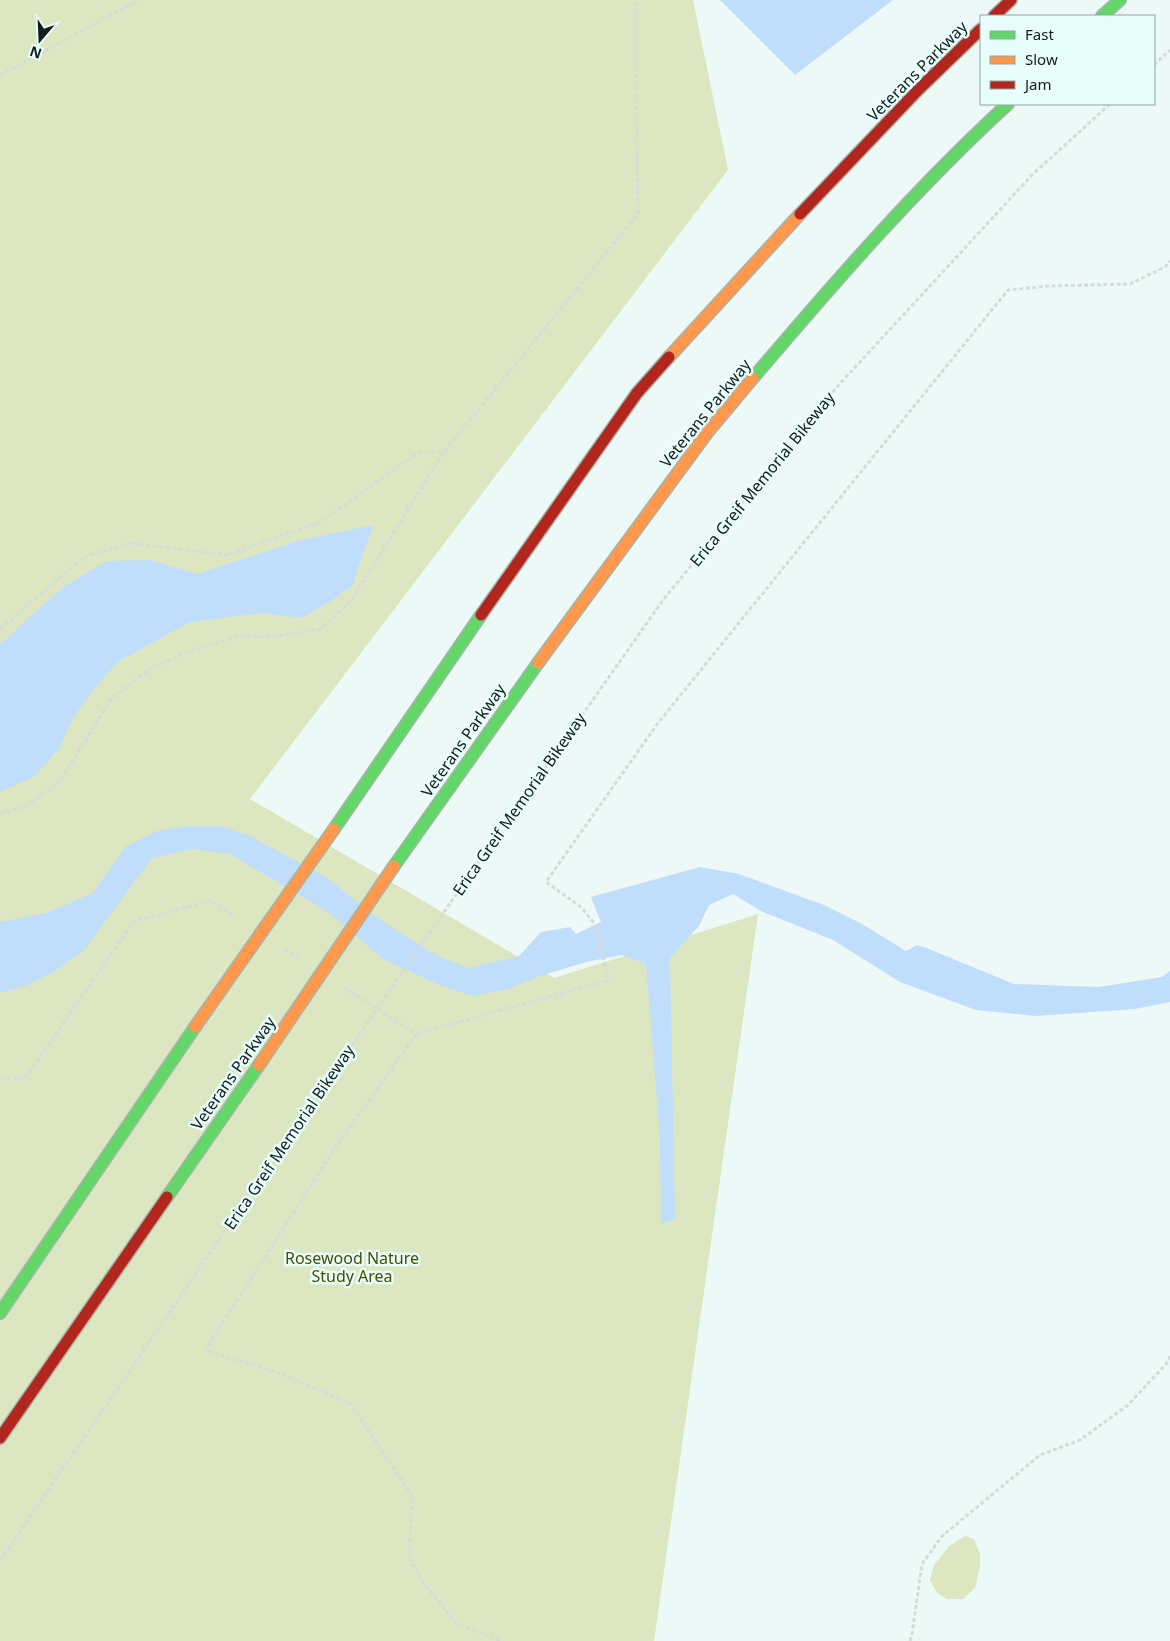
<svg xmlns="http://www.w3.org/2000/svg" width="1170" height="1641" viewBox="0 0 1170 1641" font-family="'Noto Sans',sans-serif">
	<style>
		.green { fill: #dce6c1 }
		.water { fill: #c0defb }
		.lines { fill: none; stroke-linecap: round; stroke-linejoin: round }
		.fast-casing { stroke: #a2b6aa; stroke-width: 14 }
		.slow-casing { stroke: #a2b6aa; stroke-width: 14 }
		.jam-casing { stroke: #a2b6aa; stroke-width: 14 }
		.path { stroke: #d6dad9; stroke-width: 3; stroke-dasharray: 4 2.5; stroke-linecap: butt }
		.fast { stroke: #63d668; stroke-width: 11 }
		.slow { stroke: #ff974d; stroke-width: 11 }
		.jam { stroke: #b3261e; stroke-width: 11 }
		.slow-bridge-casing { stroke: #a2b6aa; stroke-width: 14; stroke-linecap: butt }
		.path-bridge { stroke: #d6dad9; stroke-width: 3; stroke-dasharray: 4 2.5; stroke-linecap: butt }
		.slow-bridge { stroke: #ff974d; stroke-width: 11 }
		.labels { text-anchor: middle; stroke-width: 5; stroke-linejoin: round; paint-order: stroke }
		.street-label { font-size: 16px; fill: #141c1b; stroke: #e8fefa }
		.park-label { font-size: 16px; fill: #474d00; stroke: #e8fefa }
	</style>
	<rect width="100%" height="100%" fill="#edf9f6"/>
	<!-- green -->
	<path class="green" d="M0,0H693L728,170L250,799L554,978L758,914L654,1641H0Z
		M965,1536L974,1539L980,1554V1567L975,1588L963,1599H947L937,1593L930,1580L934,1565L949,1546Z"/>
	<!-- water -->
	<path class="water" d="M720,0H893L795,75Z
		M374,525L364,550L352,586L331,601L302,618L261,613L190,622L119,661L94,689L73,718L59,749L33,777L0,792V643L5,640L63,587L107,561L151,560L197,574L301,540Z
		M189,826H220L248,835L328,878L373,915L420,945L442,958L469,968L519,956L541,932L570,927L576,934L601,922L591,897L700,867L739,874L824,905L862,924L906,951L917,945L929,949L1014,984L1099,987L1162,977L1170,971V1002L1135,1009L1036,1016L976,1010L900,982L833,940L761,911L733,894L709,905L699,926L670,958L675,1219L661,1224L660,1139L646,964L622,955L586,962L540,976L509,989L473,996L440,985L384,960L328,912L230,854L192,849L152,858L84,950L54,972L25,986L0,993V922L46,913L93,893L125,847L156,831Z"/>
	<g class="lines">
		<!-- fast casing -->
		<g class="fast-casing">
			<path id="fast" d="M1102,16L1120,0
				M753,378C834,283 916,188 1008,104
				M334,829L481,615
				M394,866L538,663
				M167,1197L259,1065
				M0,1313L195,1027"/>
		</g>
		<!-- slow casing -->
		<g class="slow-casing">
			<path id="slow" d="M669,357L800,214
				M538,663L707,433L753,378"/>
		</g>
		<!-- jam casing -->
		<g class="jam-casing">
			<path id="jam" d="M994,16L1011,0
				M800,214L918,90L981,29
				M481,615L637,393L669,357
				M0,1438L167,1197"/>
		</g>
		<!-- path -->
		<path class="path" d="M1154,65L1170,50
			M0,75L139,0
			M0,629L84,557L129,543L228,555L322,521L417,453L444,452
			M0,814L26,806L59,783L111,699L148,670L190,651L239,636L271,637L320,629L351,601L444,452L638,214L635,0
			M451,902L663,600L837,387L1032,175L1110,104
			M285,949L298,958
			M345,988L416,1034L333,1151L205,1350L281,1374L351,1404L412,1496L409,1557L424,1584L457,1624L502,1641
			M416,1034L609,980L594,923L582,908L546,882L658,723L1008,290L1048,286L1130,284L1165,267L1170,261
			M0,1078L25,1079L134,921L211,901L237,918
			M0,1561L318,1094
			M910,1641L912,1634L922,1564L942,1536L1040,1455L1080,1440L1128,1405L1167,1363L1170,1356"/>
		<!-- fast -->
		<use href="#fast" class="fast"/>
		<!-- slow -->
		<use href="#slow" class="slow"/>
		<!-- jam -->
		<use href="#jam" class="jam"/>
		<!-- slow-bridge casing -->
		<g class="slow-bridge-casing">
			<path id="slow-bridge" d="M195,1027L334,829
				M259,1065L394,866"/>
		</g>
		<!-- path-bridge -->
		<path class="path-bridge" d="M318,1094L451,902"/>
		<!-- slow-bridge -->
		<use href="#slow-bridge" class="slow-bridge"/>
	</g>
	<g class="labels">
		<!-- street labels -->
		<g class="street-label">
			<text transform="translate(917 71) rotate(-45)" y="6">Veterans Parkway</text>
			<text transform="translate(705 413) rotate(-51)" y="6">Veterans Parkway</text>
			<text transform="translate(762 479) rotate(-51)" y="6">Erica Greif Memorial Bikeway</text>
			<text transform="translate(463 740) rotate(-55)" y="6">Veterans Parkway</text>
			<text transform="translate(519 804) rotate(-55)" y="6">Erica Greif Memorial Bikeway</text>
			<text transform="translate(233 1073) rotate(-55)" y="6">Veterans Parkway</text>
			<text transform="translate(289 1137) rotate(-56)" y="6">Erica Greif Memorial Bikeway</text>
		</g>
		<!-- park labels -->
		<g class="park-label">
			<text x="352" y="1264">Rosewood Nature<tspan x="352" dy="18">Study Area</tspan></text>
		</g>
	</g>
	<!-- legend -->
	<rect x="980" y="15" width="175" height="90" fill="#e8fefa" stroke="#93a4a1"/>
	<rect x="990" y="31" width="25" height="8" fill="#63d668" stroke="#93a4a1"/>
	<text x="1025" y="40" font-size="15" fill="#141c1b">Fast</text>
	<rect x="990" y="56" width="25" height="8" fill="#ff974d" stroke="#93a4a1"/>
	<text x="1025" y="65" font-size="15" fill="#141c1b">Slow</text>
	<rect x="990" y="81" width="25" height="8" fill="#b3261e" stroke="#93a4a1"/>
	<text x="1025" y="90" font-size="15" fill="#141c1b">Jam</text>
	<!-- north arrow -->
	<g transform="translate(40 40) rotate(199)" stroke="#e8fefa" stroke-width="4" paint-order="stroke">
	<path d="M0-4L9 19L0 12L-9 19Z" fill="#141c1b"/>
	<text y="-8" font-size="14" font-weight="bold" text-anchor="middle" fill="#141c1b">N</text>
	</g>
</svg>
